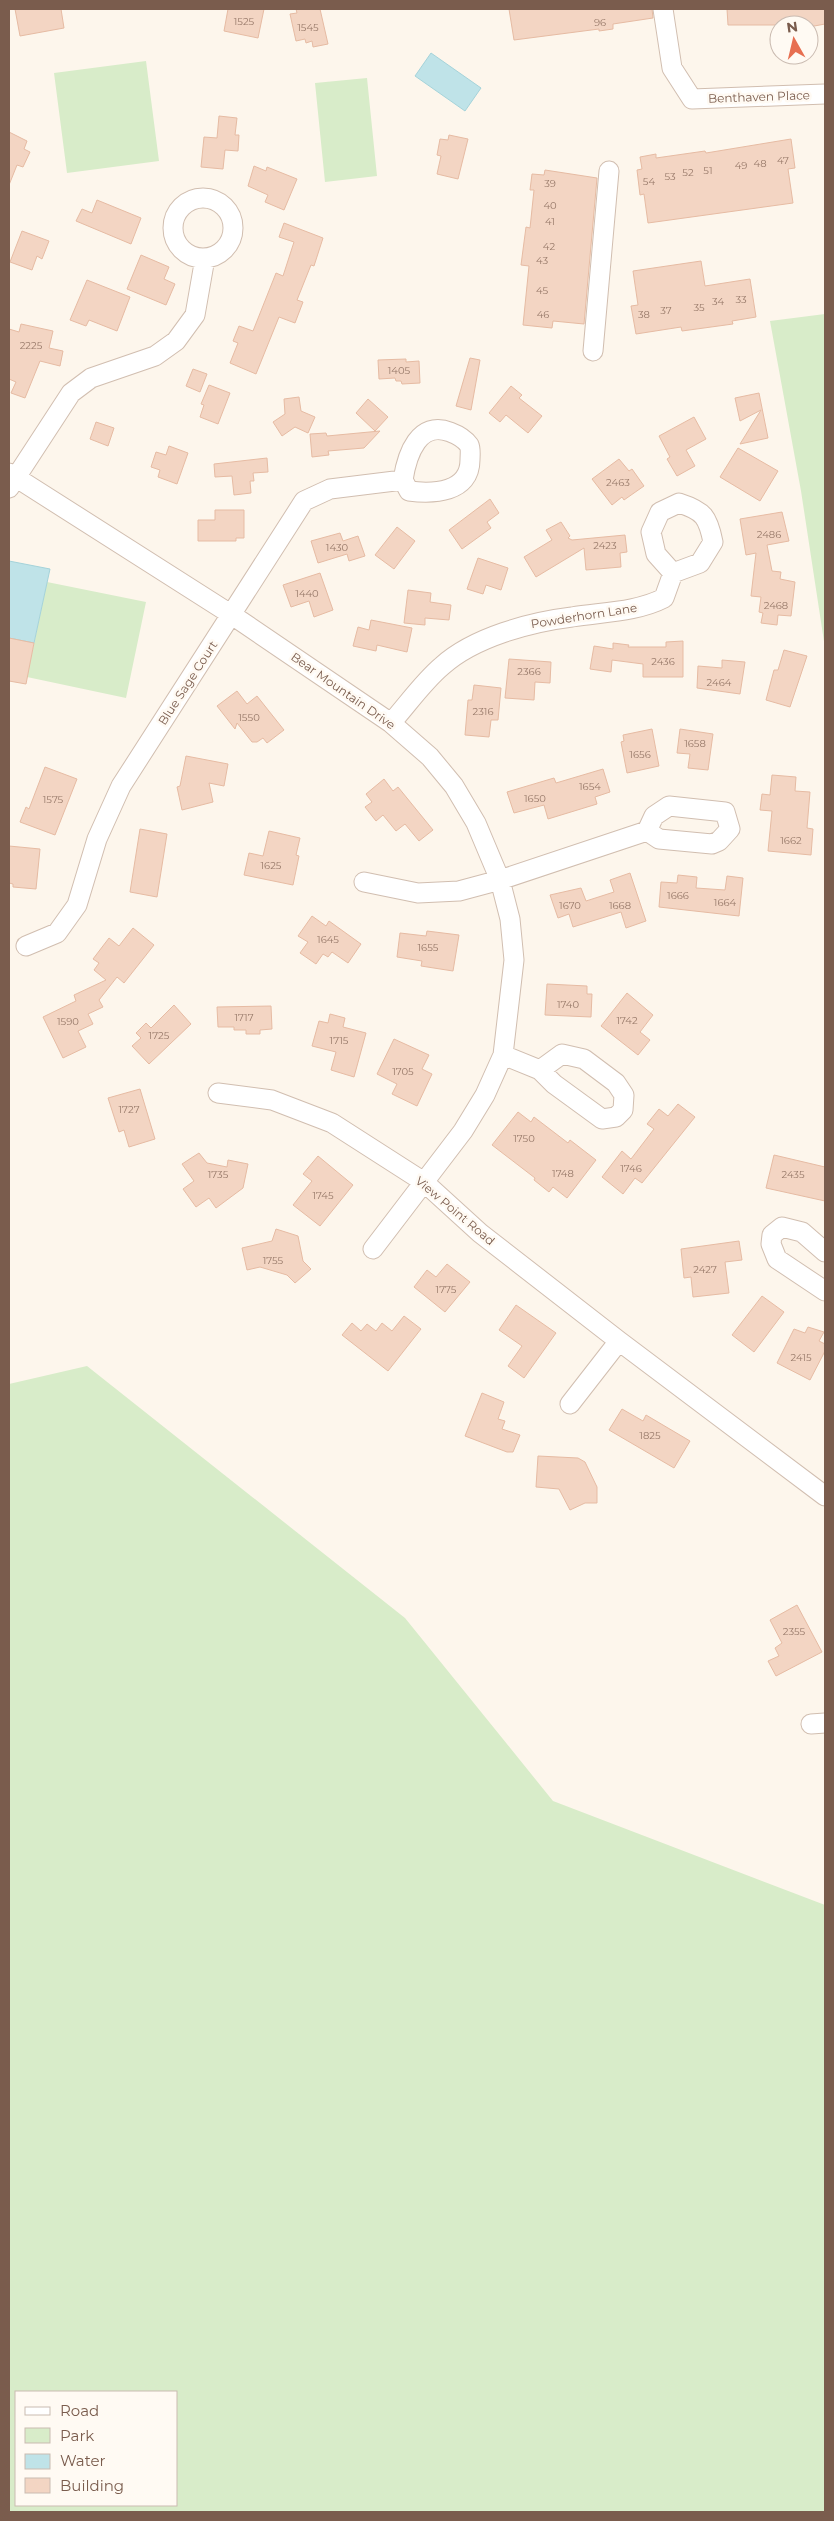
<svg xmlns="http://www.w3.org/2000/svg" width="834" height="2521" viewBox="0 0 834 2521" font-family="Montserrat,sans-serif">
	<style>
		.green { fill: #d8ecc9; fill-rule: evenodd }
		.water { fill: #bfe3e8; stroke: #a5d3da }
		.building { fill: #f3d5c3; stroke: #e6bba3 }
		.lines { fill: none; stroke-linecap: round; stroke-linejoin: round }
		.minor-casing { stroke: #d1beb0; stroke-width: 21 }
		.minor { stroke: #fff; stroke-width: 19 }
		.labels { text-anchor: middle; stroke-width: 5; stroke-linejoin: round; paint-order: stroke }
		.number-label { font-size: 10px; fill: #987a6a }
		.street-label { font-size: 12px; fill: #7a5c4d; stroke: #fffaf3 }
	</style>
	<rect width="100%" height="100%" fill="#fdf6ec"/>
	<!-- green -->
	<path class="green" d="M146,61L159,161L67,173L54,73Z
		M367,78L377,176L325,182L315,83Z
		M825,314V648L801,491L770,321Z
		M47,582L146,602L126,698L27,677Z
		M87,1366L405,1618L553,1801L825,1905V2512H9V1384ZM16,2392H176V2505H16Z"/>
	<!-- water -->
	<path class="water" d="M431,53L481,88L465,111L415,76Z
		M9,561L50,569L34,643L9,638Z"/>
	<!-- building -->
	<path class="building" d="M15,9H61L64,28L20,36Z
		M228,9H264L258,38L224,31Z
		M296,9H320L328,44L313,47L312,41L306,43L305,39L296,41L290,14L297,13Z
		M509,9H652L653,18L613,24V29L599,31V29L514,40Z
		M727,9H825V24L809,27V25H728Z
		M219,116L237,118L235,135H239L238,151L225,150L223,169L201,167L204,137L217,138Z
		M9,132L27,141L24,149L30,152L23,167L17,165L9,185Z
		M449,135L468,139L458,179L437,174L441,156L437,155L440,139L448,140Z
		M791,139L795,168L788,169L793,203L648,223L644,194L640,195L637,170L642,169L640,157L656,154V158L705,151L706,153Z
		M254,166L266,171L267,167L297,179L284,210L265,202L268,195L248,186Z
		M545,170L597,178L584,324L553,321L552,328L523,325L529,266L521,265L526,227L530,228L534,190H530L532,174L544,175Z
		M97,200L141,218L131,244L76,221L82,209L92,213Z
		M284,223L323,238L314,266L311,265L297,300L303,302L295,323L279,317L256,374L230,363L238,343L233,341L239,326L253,331L276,273L283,276L294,242L279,237Z
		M22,231L49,241L42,259L37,256L32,270L10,262Z
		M141,255L169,267L164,279L175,284L166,305L127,289Z
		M701,261L705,286L750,279L756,317L732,321L733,324L682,331L681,327L636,334L631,306L638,305L633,271Z
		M87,280L130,297L117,331L89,320L86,326L70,320Z
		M21,324L53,331L49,348L63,351L60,366L40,361L25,398L11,393L16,382L9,379V329L19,332Z
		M470,358L480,360L471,410L456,406Z
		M406,359V362L419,361L420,383L402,384L401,381H396L395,378L379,379L378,360Z
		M193,369L207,374L200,392L186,386Z
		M209,385L230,393L218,424L200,417L204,405L201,404Z
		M511,386L522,395L519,398L542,416L528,433L506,415L500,422L489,413Z
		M759,393L768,438L740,444L761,410L740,421L735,398Z
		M299,397L301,411L315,417L308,433L295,427L282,436L273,422L285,414L284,399Z
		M368,399L388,417L375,431L356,413Z
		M694,417L706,439L686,450L695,466L677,476L667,459L670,457L659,436Z
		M96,422L114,428L108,446L90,439Z
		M380,431L364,448L328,451L329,455L312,457L310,434L326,433L327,436Z
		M169,446L188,453L177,484L158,477L160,470L151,467L156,452L166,455Z
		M738,448L778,471L760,501L720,477Z
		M267,458L268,472L253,473L254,481H250L251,493L234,495L232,476L215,477L214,464Z
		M619,459L629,471L632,469L644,486L624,500L622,497L612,505L592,479Z
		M490,499L499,513L487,522L491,528L462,549L449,530Z
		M215,510H244V538H236V541H198V520H215Z
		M782,512L789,541L767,545L772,571L781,572L780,579L795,582L791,616L778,615L777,625L761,623L763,613L759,612L761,597L751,596L756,553L746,555L740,519Z
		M561,522L570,536L568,538L572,540L625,535L627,552L620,553L621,567L586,570L584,548L536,577L524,557L552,540L546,530Z
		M397,527L415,541L394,569L375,555Z
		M340,533L343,541L358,536L365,556L349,561L347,554L318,563L311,541Z
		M478,558L508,568L501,590L486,585L483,594L467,589Z
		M320,573L333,610L314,617L309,601L291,607L283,585Z
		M408,590L431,593L430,602L451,605L449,620L425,618V625L404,623Z
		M371,620L412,628L407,652L377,645L376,651L353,646L358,627L369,630Z
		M9,638L34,643L26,684L9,681Z
		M683,641V677H643V664L612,660L611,672L590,669L594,646L613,649V643L629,645L628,647H666V642Z
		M784,650L807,656L790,707L766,700L774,670H778Z
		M509,659L551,662L550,683L535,682L534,700L505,698Z
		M722,660L745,662L740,694L697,688L698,666L722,668Z
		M474,685L501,688L498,720H491L489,737L465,735L468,700H472Z
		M237,691L247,704L257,696L284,730L267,743L263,738L257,742H252L237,723L235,729L217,706Z
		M652,729L659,766L627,773L621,742L624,741L623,735Z
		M680,729L713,734L708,770L688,768L690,754L677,753Z
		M186,756L228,764L224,786L209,783L213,802L182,810L177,787L180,786Z
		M45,767L77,779L55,835L20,822L26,807L29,809Z
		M603,769L610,792L595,797L597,804L548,819L544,805L514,813L507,792L554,778L556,783Z
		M772,775L796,777L795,791L810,792L807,828L813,829L811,855L768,851L772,811L760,810L762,794L770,795Z
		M384,779L393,791L398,787L433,830L419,841L405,824L396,831L383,815L376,821L365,807L372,802L366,794Z
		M140,829L167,834L157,897L130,892Z
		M269,831L300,838L296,855L299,856L293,885L244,875L249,853L263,856Z
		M9,846L40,849L36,889L13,887V884L9,883Z
		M630,873L646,921L626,928L621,912L573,927L569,914L558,918L550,895L581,888L586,901L614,892L610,880Z
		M678,875L697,877L696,888L725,890L727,876L743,878L739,916L659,907L661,882L677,883Z
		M312,916L326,926L329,921L361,944L348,963L332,952L328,957L323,954L316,964L300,953L308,942L298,936Z
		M133,928L154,945L124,983L117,977L99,1000L103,1007L88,1014L93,1024L78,1031L86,1047L63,1058L43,1017L76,1001L74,995L106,980L94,970L99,963L93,959L109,938L119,946Z
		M427,931L459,935L453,971L421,966L422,961L397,957L400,933L426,936Z
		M547,984L587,986V994H592L591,1017L545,1015Z
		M627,993L653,1015L640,1032L650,1040L638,1055L601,1026Z
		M174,1005L191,1024L149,1064L132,1046L141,1038L136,1033L146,1023L151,1028Z
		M271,1006L272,1029L260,1030V1034H246V1030H234V1027H218L217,1007Z
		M330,1014L345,1018L343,1027L366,1033L354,1077L331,1070L336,1052L312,1046L319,1021L328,1023Z
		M394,1039L429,1055L422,1069L432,1074L417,1106L392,1094L397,1084L377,1074Z
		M140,1089L155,1139L129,1147L124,1130L119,1132L108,1098Z
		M678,1104L695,1117L642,1183L635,1178L623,1194L602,1177L622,1151L631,1159L654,1129L647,1124L659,1109L668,1116Z
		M518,1112L531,1122L534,1117L568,1143L570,1140L596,1160L567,1198L553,1187L549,1192L534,1180L535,1178L492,1145Z
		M199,1153L207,1163L227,1167L228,1160L248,1164L243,1188L216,1208L209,1198L196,1207L183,1189L194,1181L182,1164Z
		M774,1155L825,1167V1201L766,1188Z
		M318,1156L353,1185L320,1226L293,1205L312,1181L303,1174Z
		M276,1229L298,1236L303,1261L311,1269L295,1283L287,1275L260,1267L247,1270L242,1248L272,1241Z
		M739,1241L742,1260L725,1262L729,1293L693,1297L691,1277L684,1278L681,1249Z
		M447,1264L470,1282L445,1312L414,1287L427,1270L436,1277Z
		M762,1296L784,1312L754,1352L732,1335Z
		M516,1305L556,1333L524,1378L508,1366L522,1346L499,1330Z
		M404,1316L421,1329L388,1371L342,1335L352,1323L361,1331L367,1324L376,1331L382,1323L392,1331Z
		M808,1327L824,1332L819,1341L825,1344V1351L810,1380L777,1363L794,1329L805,1333Z
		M482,1393L504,1402L498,1419L505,1421L502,1429L520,1435L513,1452H507L465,1436Z
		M622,1409L643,1421L646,1415L690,1441L674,1468L609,1430Z
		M538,1456L578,1458L585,1462L597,1487V1503H585L570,1510L559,1489L536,1487Z
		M797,1605L822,1652L776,1676L768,1661L779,1656L775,1648L782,1643L770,1620Z"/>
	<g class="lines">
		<!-- minor casing -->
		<g class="minor-casing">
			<path id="minor" d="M663,9L672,68L692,99L825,94
				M173 228a30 30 0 1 1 60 0a30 30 0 1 1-60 0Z
				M593,351L609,171
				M9,473L232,615L391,723L430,757L454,786L476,823L500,880L510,919L514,960L503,1055L485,1095L463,1131L373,1249
				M9,488L71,393L91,378L155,356L176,341L195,315L205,258
				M391,723C408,704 423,682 442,666C474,637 531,622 572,617C603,612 637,612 664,598L673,573L700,563L713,542C708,517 704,511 679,503L660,512L651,532L656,554L673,573
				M364,882L418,893L459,891L500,880L647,831L659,839L712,844L719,841L730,829L725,812L669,806L654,816L647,831
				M26,946L57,933L77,905L97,839L121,786L304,501L330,489L403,480C407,454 419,420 450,432C458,435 464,438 469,445C471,449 470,456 470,460C470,493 433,494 409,491L403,480
				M503,1055L540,1070L554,1084L602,1119L616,1117L623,1110L624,1095L616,1083L584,1059L562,1054L540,1070
				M218,1093L272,1100L332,1123L424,1182L480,1233L619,1341L825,1496
				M825,1252L802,1232L782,1227L772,1235L771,1244L777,1259L825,1291
				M570,1404L619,1341
				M811,1724L825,1723"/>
		</g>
		<!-- minor -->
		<use href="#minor" class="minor"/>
	</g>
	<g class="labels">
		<!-- number labels -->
		<g class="number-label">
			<text x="244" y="25">1525</text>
			<text x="600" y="26">96</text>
			<text x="308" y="31">1545</text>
			<text x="783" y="164">47</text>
			<text x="760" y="167">48</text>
			<text x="741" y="169">49</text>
			<text x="708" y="174">51</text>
			<text x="688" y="176">52</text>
			<text x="670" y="180">53</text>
			<text x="649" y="185">54</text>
			<text x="550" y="187">39</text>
			<text x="550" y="209">40</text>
			<text x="550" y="225">41</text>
			<text x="549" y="250">42</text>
			<text x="542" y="264">43</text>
			<text x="542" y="294">45</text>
			<text x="741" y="303">33</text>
			<text x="718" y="305">34</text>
			<text x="699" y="311">35</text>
			<text x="666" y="314">37</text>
			<text x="543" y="318">46</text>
			<text x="644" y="318">38</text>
			<text x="31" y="349">2225</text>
			<text x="399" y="374">1405</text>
			<text x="618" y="486">2463</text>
			<text x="769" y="538">2486</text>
			<text x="605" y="549">2423</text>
			<text x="337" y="551">1430</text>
			<text x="307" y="597">1440</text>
			<text x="776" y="609">2468</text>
			<text x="663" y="665">2436</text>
			<text x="529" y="675">2366</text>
			<text x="719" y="686">2464</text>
			<text x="483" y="715">2316</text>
			<text x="249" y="721">1550</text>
			<text x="695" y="747">1658</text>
			<text x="640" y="758">1656</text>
			<text x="590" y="790">1654</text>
			<text x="535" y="802">1650</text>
			<text x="53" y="803">1575</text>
			<text x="791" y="844">1662</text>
			<text x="271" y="869">1625</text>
			<text x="678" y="899">1666</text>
			<text x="725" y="906">1664</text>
			<text x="570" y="909">1670</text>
			<text x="620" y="909">1668</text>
			<text x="328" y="943">1645</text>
			<text x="428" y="951">1655</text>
			<text x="568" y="1008">1740</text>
			<text x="244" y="1021">1717</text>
			<text x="627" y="1024">1742</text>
			<text x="68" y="1025">1590</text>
			<text x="159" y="1039">1725</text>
			<text x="339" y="1044">1715</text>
			<text x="403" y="1075">1705</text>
			<text x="129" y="1113">1727</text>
			<text x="524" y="1142">1750</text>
			<text x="631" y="1172">1746</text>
			<text x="563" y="1177">1748</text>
			<text x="218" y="1178">1735</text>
			<text x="793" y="1178">2435</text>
			<text x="323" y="1199">1745</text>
			<text x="273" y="1264">1755</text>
			<text x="705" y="1273">2427</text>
			<text x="446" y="1293">1775</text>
			<text x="801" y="1361">2415</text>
			<text x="650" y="1439">1825</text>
			<text x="794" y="1635">2355</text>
		</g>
		<!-- street labels -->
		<g class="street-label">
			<text transform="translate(759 97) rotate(-2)" y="4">Benthaven Place</text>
			<text transform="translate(584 616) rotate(-9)" y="4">Powderhorn Lane</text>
			<text transform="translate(188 683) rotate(-57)" y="4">Blue Sage Court</text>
			<text transform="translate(343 691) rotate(35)" y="4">Bear Mountain Drive</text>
			<text transform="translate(455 1211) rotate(40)" y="4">View Point Road</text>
		</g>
	</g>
	<!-- border -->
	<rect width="834" height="2521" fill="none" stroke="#7a5c4d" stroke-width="20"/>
	<!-- legend -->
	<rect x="15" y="2391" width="162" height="115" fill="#fffaf3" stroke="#cabbb1"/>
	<rect x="25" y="2407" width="25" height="8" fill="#ffffff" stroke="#cabbb1"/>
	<text x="60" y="2416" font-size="15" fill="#7a5c4d">Road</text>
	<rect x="25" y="2428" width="25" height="15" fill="#d8ecc9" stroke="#cabbb1"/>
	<text x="60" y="2441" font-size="15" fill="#7a5c4d">Park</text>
	<rect x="25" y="2454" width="25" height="15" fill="#bfe3e8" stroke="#cabbb1"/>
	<text x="60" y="2466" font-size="15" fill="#7a5c4d">Water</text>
	<rect x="25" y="2478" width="25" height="15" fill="#f3d5c3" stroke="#cabbb1"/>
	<text x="60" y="2491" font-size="15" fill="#7a5c4d">Building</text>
	<!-- north arrow -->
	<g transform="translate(794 40) rotate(352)"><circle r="24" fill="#fffaf3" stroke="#cabbb1"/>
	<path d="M0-4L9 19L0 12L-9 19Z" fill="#e76f51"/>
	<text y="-8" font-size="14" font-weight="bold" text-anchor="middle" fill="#7a5c4d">N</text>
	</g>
</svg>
